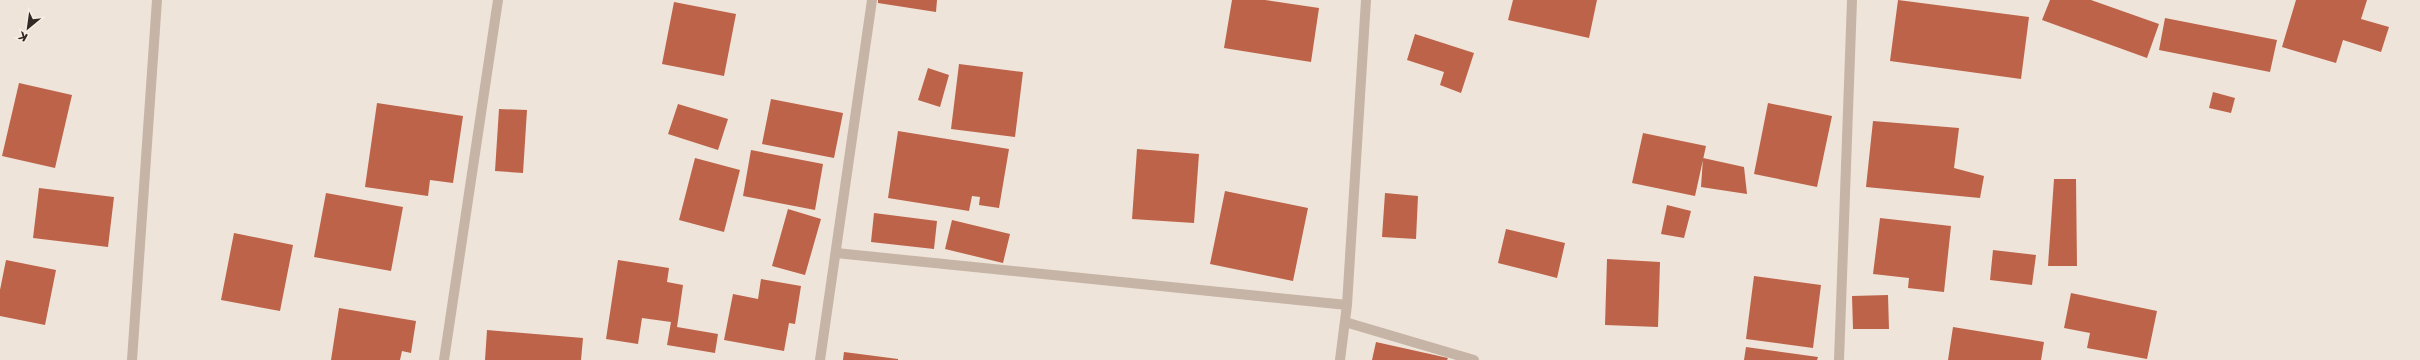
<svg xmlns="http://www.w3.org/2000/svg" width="2420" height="360" viewBox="0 0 2420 360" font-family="'DejaVu Sans',sans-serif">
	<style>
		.building { fill: #bd6349 }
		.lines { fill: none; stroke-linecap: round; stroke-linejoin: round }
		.minor { stroke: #c6b4a6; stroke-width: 10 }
	</style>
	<rect width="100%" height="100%" fill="#efe4d9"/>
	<!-- building -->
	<path class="building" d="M878,0H937L936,12L878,3Z
		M1232,0H1265L1319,8L1311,62L1224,48Z
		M1513,0H1597L1589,38L1508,20Z
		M1898,0L2029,17L2021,79L1890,61Z
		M2050,0H2091L2159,24L2147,58L2042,20Z
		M2296,0H2367L2361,19L2389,27L2381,52L2343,40L2336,63L2282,47Z
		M674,2L736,14L724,76L662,64Z
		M2165,18L2277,40L2270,72L2159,50Z
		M1415,34L1474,53L1461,93L1440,85L1444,72L1407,60Z
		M959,64L1023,72L1015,137L951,129Z
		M928,68L949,75L940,107L918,100Z
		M19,83L72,95L55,168L2,156Z
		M2213,92L2235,98L2231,113L2209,108Z
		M771,99L843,113L834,158L762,144Z
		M377,103L463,116L453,183L430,180L428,196L365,187Z
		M1768,103L1832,116L1817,187L1754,174Z
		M678,104L728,119L718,150L668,134Z
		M499,109L527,110L523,173L495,171Z
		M1873,121L1959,128L1954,168L1984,176L1980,198L1866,187Z
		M898,131L1009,149L999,208L979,205L980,197L972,196L969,211L888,198Z
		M1643,133L1706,146L1695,196L1632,183Z
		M1137,149L1199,154L1194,223L1132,219Z
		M751,150L823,164L815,210L743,196Z
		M695,158L740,170L724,232L679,220Z
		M1703,158L1744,167L1747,194L1701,187Z
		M2054,179H2076L2077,266H2048Z
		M39,188L114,197L108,247L33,238Z
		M1225,191L1308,208L1293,281L1210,264Z
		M326,193L403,207L391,271L314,257Z
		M1385,193L1418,196L1416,239L1382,237Z
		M1667,205L1691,211L1684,238L1661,234Z
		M788,209L821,219L805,275L772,266Z
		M874,213L937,221L934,249L871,242Z
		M1880,218L1951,226L1944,292L1908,288L1909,278L1873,274Z
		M952,220L1010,234L1003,263L945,249Z
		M1506,229L1565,243L1557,278L1498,263Z
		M234,233L293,245L280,311L221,300Z
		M1993,250L2036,255L2032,285L1990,280Z
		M1607,259L1660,262L1658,327L1605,325Z
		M6,260L56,270L45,325L0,316V290Z
		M618,260L669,268L667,282L683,285L677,327L718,334L715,353L667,345L671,322L642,318L638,344L606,339Z
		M1754,276L1821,285L1813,348L1746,339Z
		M761,279L801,286L795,324L789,323L784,351L724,340L733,294L758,299Z
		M2071,293L2157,311L2147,359L2087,348L2090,333L2064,328Z
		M1888,295L1889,329H1853L1852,296Z
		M339,308L416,321L411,353L402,351L400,360H331Z
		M1953,327L2044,342L2041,360H1948Z
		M487,330L583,338L581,360H485Z
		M1376,342L1448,358L1447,360H1372Z
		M1746,347L1818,357L1817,360H1744Z
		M844,352L898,359V360H843Z"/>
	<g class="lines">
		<!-- minor -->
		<path class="minor" d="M836,253L1347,305
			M1345,322L1474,360
			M132,360L157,0
			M444,360L498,0
			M820,360L872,0
			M1340,360L1347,305L1366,0
			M1839,360L1852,0"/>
	</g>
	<!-- north arrow -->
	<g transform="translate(28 28) rotate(209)" stroke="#f7eee5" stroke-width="3" paint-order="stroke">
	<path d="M0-3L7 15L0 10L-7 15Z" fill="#332a26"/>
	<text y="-6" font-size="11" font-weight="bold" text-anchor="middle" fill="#332a26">K</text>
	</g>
</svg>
